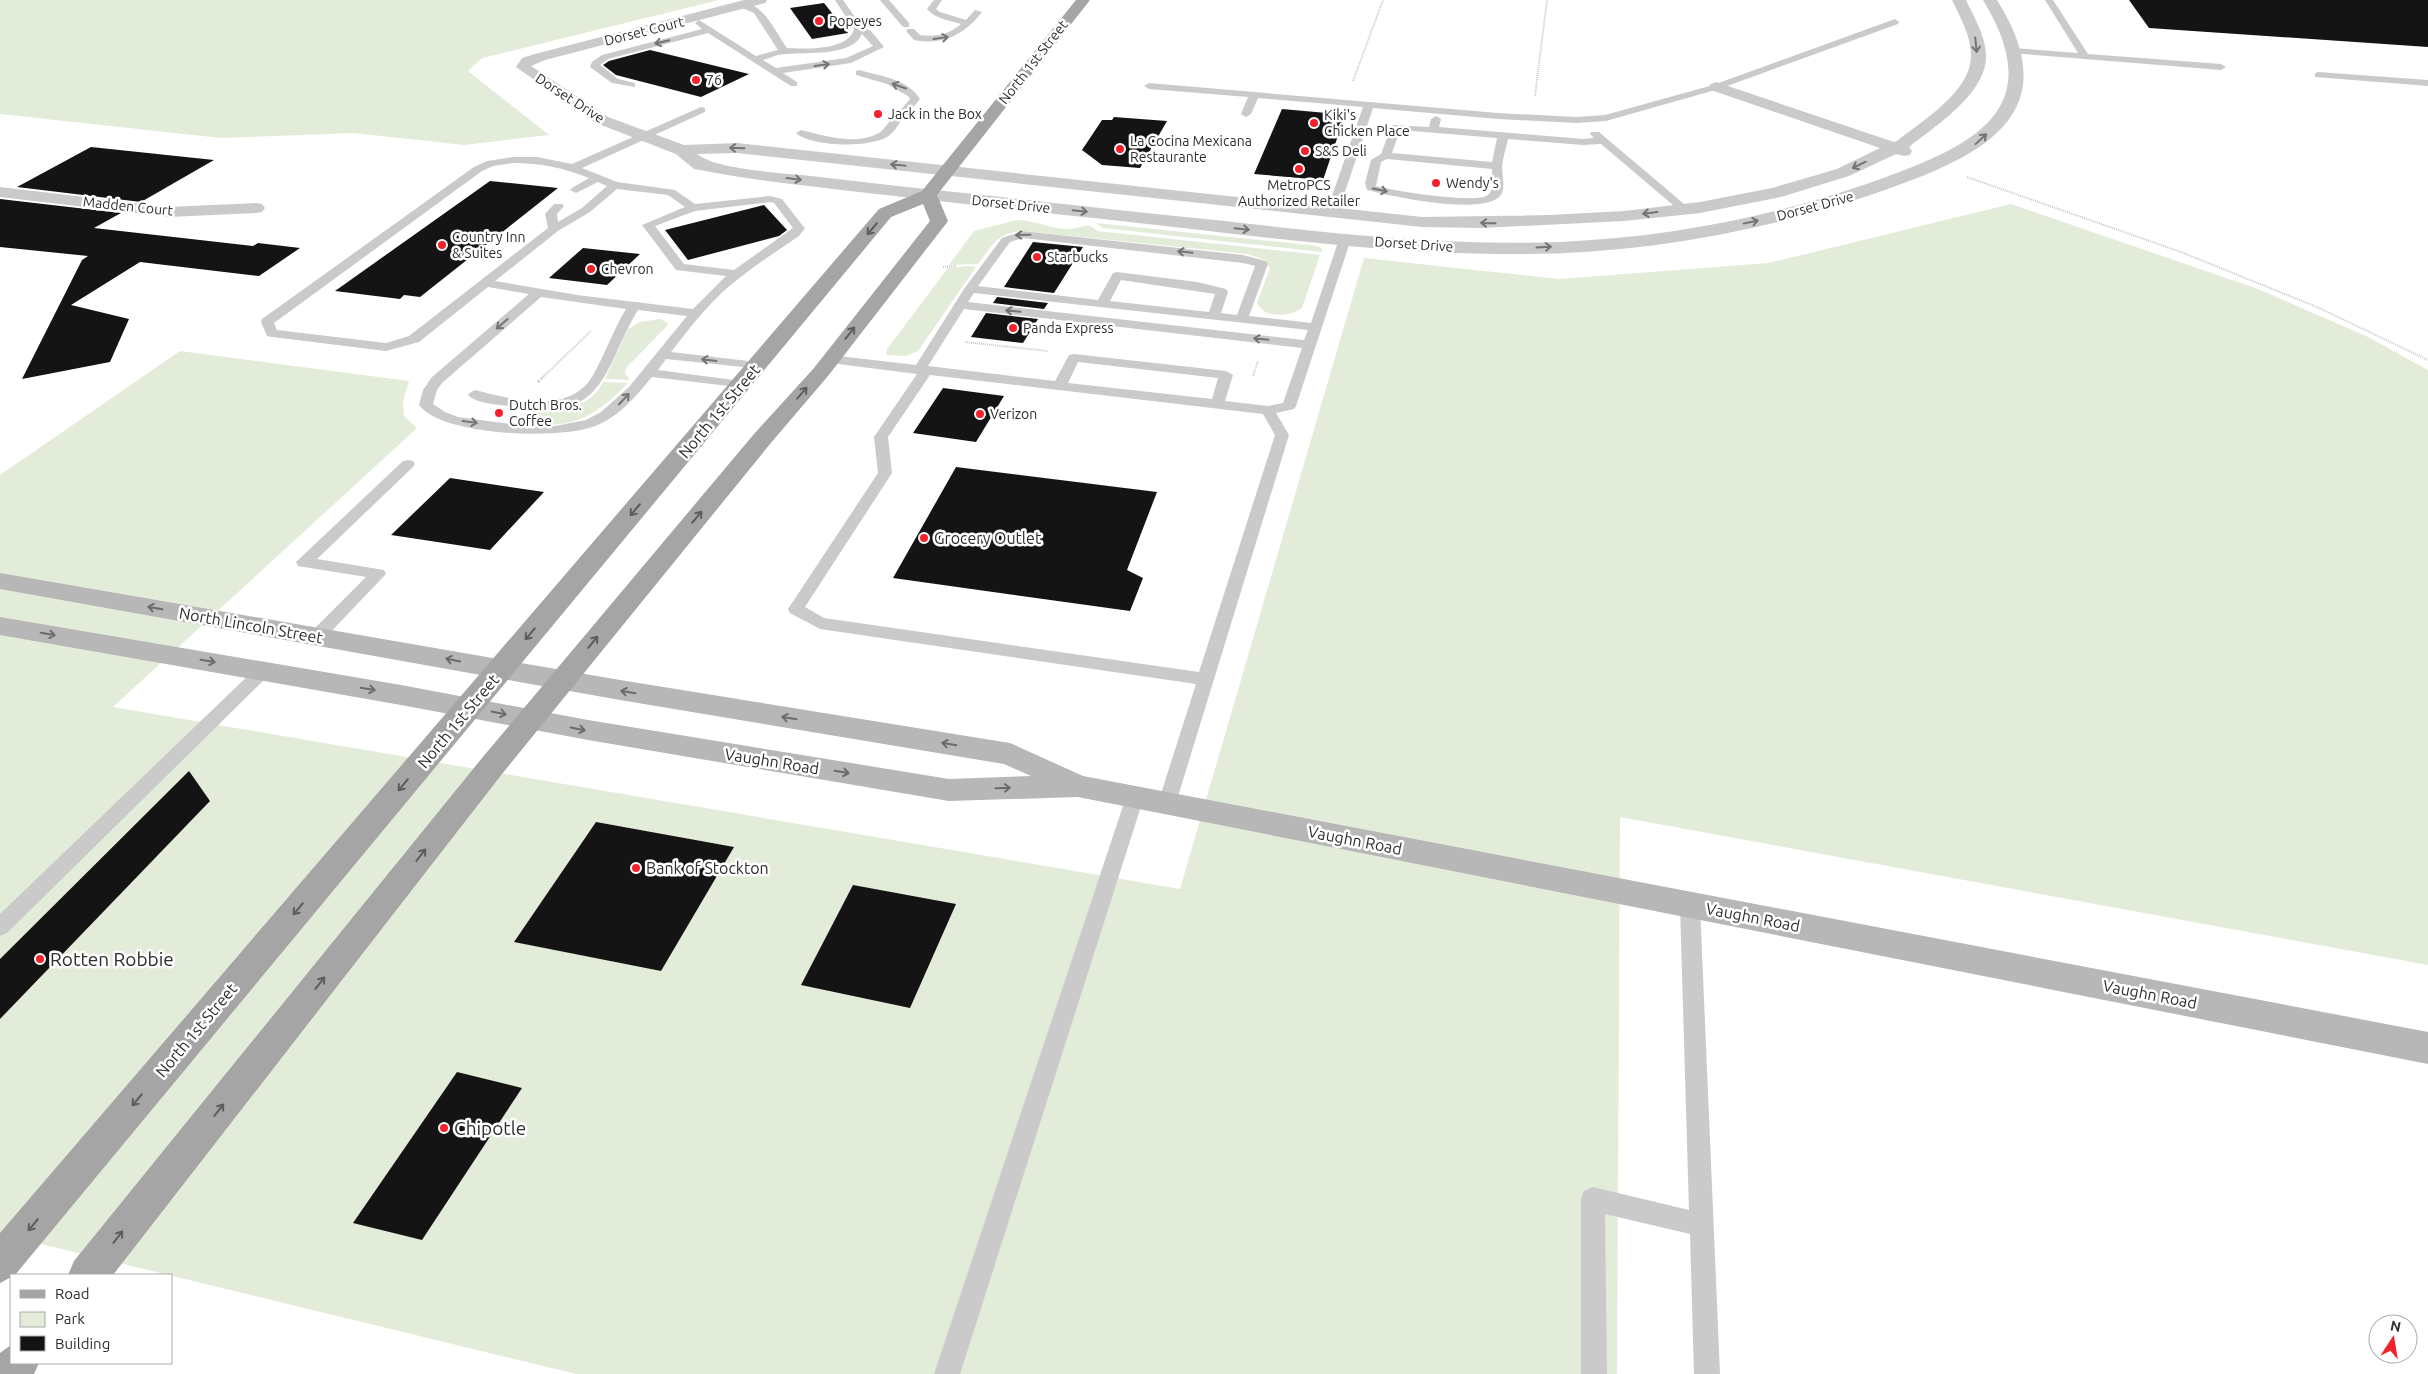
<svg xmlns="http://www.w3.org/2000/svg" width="2428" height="1374" viewBox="0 0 2428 1374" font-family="Ubuntu,sans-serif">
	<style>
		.green { fill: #e2ecd9 }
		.building { fill: #141414 }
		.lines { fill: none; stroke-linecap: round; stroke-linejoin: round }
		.path-far1 { stroke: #cacaca; stroke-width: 2; stroke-dasharray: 1 1; stroke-linecap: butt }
		.path { stroke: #cacaca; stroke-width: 2.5; stroke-dasharray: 2 2; stroke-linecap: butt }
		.lane { fill: #cacaca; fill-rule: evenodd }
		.street { fill: #cacaca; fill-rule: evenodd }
		.secondary { fill: #b7b7b7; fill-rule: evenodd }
		.primary { fill: #a5a5a5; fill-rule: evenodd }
		.oneway { stroke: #747474 }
		.oneway2 { stroke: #5d5d5d }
		.oneway3 { stroke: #6b6b6b }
		.poi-dot { fill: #f2212b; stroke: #fff; stroke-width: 2 }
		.labels { text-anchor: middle; stroke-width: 5; stroke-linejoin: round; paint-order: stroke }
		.far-poi-label { font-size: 14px; fill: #2d2d2d; stroke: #fff; text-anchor: start }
		.far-street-label { font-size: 14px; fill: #2d2d2d; stroke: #fff }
		.street-label { font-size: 16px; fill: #2d2d2d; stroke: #fff }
		.poi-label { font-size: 16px; fill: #2d2d2d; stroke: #fff; text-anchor: start }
		.near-poi-label { font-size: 19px; fill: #2d2d2d; stroke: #fff; text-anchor: start }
	</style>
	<rect width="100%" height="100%" fill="#fff"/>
	<!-- green -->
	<path class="green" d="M0,0H719L482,58L468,71L549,135L464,145L354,133L221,138L0,114Z
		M2011,204L2258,289L2366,336L2428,370V965L1620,817L1617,1374H576L0,1234V475L180,351L409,381L403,401L404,416L417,428L113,707L1180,889L1364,258L1559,279L1769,263Z
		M1017,220C1035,220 1052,230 1072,229C1084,227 1087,222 1097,231L1320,255L1302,308C1289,317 1265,319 1257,303L1270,268L1265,260L1248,254L1023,231C997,233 993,244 978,264L949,265L974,231Z
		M1096,223L1318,246L1322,249V252L1103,228Z
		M968,266L976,267L918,351L906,356L886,355L887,349L948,268Z
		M660,319L668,323L667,326L626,368L625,373L630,380L605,379L628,329L640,322Z
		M603,382L628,383C595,417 572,430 523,423L535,411C560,414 591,407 603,382Z"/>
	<!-- building -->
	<path class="building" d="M2129,0H2428V47L2149,28Z
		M824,3L848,33L812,39L790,8Z
		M650,50L749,74L701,97L616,75L603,65L609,61Z
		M1282,109L1338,114L1337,117L1344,118L1323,180L1254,174Z
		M1114,117L1167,121L1140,168L1102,165L1082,150L1102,120H1112Z
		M91,147L214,160L141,202L17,187Z
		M490,181L558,188L420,297L404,295L400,299L335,291Z
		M0,199L121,213L94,228L253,246L258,243L300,248L259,276L140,262L71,305L129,319L110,362L22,379L82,260L88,256L0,247Z
		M764,205L787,230L779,236L688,260L665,230Z
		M1033,242L1083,247L1054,293L1004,287Z
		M583,248L640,254L607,285L549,278Z
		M997,297L1048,303L1044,309L993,303Z
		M986,313L1038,319L1023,343L971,337Z
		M943,388L1004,396L976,442L913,433Z
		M956,467L1157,492L1127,570L1143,578L1130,611L893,578Z
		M450,478L544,492L490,550L391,535Z
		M189,771L210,801L0,1019V959Z
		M596,822L734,847L661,971L514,942Z
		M853,885L956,904L910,1008L801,985Z
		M457,1072L522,1088L422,1240L353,1223Z"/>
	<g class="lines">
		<!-- path-far1 -->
		<path class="path-far1" d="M1353,81L1383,0
			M1535,96L1547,0
			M1967,177L2181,252L2317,307L2428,360
			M943,267L957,266
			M965,342L1048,351
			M1253,376L1258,361
			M543,377L591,331"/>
		<!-- path -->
		<path class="path" d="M538,382L544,376"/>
		<!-- lane -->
		<path class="lane" d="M835,0H843L862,27L871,31L884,47L851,63L783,73L797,82V86H791L708,33L608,59L600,65L618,79L635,83V87L612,83L590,67L592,62L602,55L702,29L695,23L699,20L756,56L778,50L754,13L740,7V3C762,0 776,33 787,48C805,49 848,51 854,29ZM862,34L873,46L846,58L776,68L763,60C770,58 778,54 786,54C806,52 852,57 862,34Z
			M880,0H889L909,23V27H903Z
			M934,0H942L936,9L940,12L966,20L975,10L982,12C965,34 943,46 914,40L906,31L908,29H914L920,35C937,37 948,35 961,24C949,20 935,19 927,9Z
			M2045,0H2053L2088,54L2221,64L2226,67L2221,70L2011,53V49L2014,48L2078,53Z
			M1895,19L1899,22L1898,24L1719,89L1606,121L1577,123L1498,119L1373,108L1338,213L1332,216L1326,213L1363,107L1258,98L1251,114L1246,117L1241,114L1248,97L1149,89L1144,86L1149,83L1498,113L1577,117L1605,115L1713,85Z
			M859,70C880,76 908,79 920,99L906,116H898L897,114L910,99L908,96L887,84L856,75V71Z
			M2318,72L2428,80V86L2315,77V73Z
			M701,107L705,108V112L582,168L617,182L675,190L695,204L770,196L782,199L803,226L805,228L799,236C780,249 760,262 742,276C714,296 692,325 671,352L757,362L762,363L764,366L762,369L666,359L658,370L741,381L748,385L746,388L652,377C636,396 619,417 595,426C561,440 441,436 419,405L423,390L432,377L529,294L488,287L419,342L386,351L272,337L267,336L261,322L262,319L474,167L487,161L513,157H537L572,164ZM513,163C540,163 564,168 589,178L572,188L570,190L576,193L598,182L607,186L582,208L558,222L557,214L564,206L562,204H554L545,214L548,228L409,336L386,343L277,330L274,323L482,171L493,166ZM617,189L668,195L685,207L642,225L676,270L726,276L693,309L577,295L495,281L558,231L590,212ZM770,202L774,203L793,228L734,270L684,264L655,226L695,211ZM541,297L626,309C613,330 605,355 592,377C567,416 511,399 475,390L468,394L470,397C482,405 504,405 519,407C607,421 603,368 638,310L687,316L629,387L601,412L586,420L555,426L518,425L458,417L445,412L433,404L437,390L442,383Z
			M897,116L902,119C898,125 894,133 887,137C869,148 811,147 796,133L801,130C825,136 854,145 877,134C886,130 889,118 897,116Z
			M1436,116L1441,119L1439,127L1583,139L1594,138L1590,134L1591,132H1599L1690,209L1688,211H1680L1601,144L1583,145L1508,139C1506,148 1503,157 1502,166C1502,174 1505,186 1502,193C1491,218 1389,196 1367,190L1365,183L1371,160L1381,154L1392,125L1429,127L1431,119ZM1400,130L1497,138L1492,162L1392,153ZM1387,159L1492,169C1492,175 1494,191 1488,195C1475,204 1394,191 1376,186L1381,162Z
			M1022,231L1243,255L1266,261L1268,264L1249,316L1311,323L1339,239L1345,235L1351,239L1296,406L1294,409L1276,413L1289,435L1176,803L1174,808L1167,810L1160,808L1158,803L1196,684L820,629L790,613L788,609L878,473L874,437L917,374L830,363L823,359L830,355L916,365L964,289L1002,238ZM1023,238L1243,263L1255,266L1237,315L1221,313L1228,292L1226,289L1197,282L1117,272L1113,273L1098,300L978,286L1010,242ZM1121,280L1215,294L1209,312L1110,301ZM974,293L1308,330L1304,340L968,302ZM964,309L1302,348L1283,403L1268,406L1225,401L1233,375L1226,371L1074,354L1069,355L1055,381L928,366ZM1078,362L1218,378L1212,399L1068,383ZM930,375L1263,414L1275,435L1199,672L824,618L805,607L892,473L888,437Z
			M408,460L413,461L415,464L413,467L317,559L378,569L384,570L386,574L323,640H311L309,636L311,632L366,577L304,567L298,566L296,562L403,461Z
			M263,665L269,667L272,671L269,675L7,933L0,936V914L257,667Z
			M1135,790L1142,792L1144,797L960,1374H934L1126,797L1128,792Z
			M1690,897L1697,899L1700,905L1720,1374H1694L1690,1234L1605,1214L1607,1374H1581V1199L1584,1191L1593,1187L1689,1210L1680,905L1683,899Z"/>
		<!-- street -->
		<path class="street" d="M744,0H767L765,3L545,60L531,66L608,117L684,145L737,143L1422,217L1550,215L1624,211L1700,202L1772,188L1837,169L1880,148L1711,90L1708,87L1711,84L1716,82L1894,142L1897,141C1922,121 1972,91 1971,55C1971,36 1960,17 1952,0H1966C1974,17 1985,35 1986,54C1988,93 1935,126 1909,147L1912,151L1910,155L1904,156L1896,154L1849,176L1781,197L1700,213L1624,221L1481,228L1422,227L737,153L697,154C717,170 784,173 811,176C872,183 932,190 993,196C1070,205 1148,213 1225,221C1337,234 1448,246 1560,242C1678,237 1793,213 1902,171C1992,137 2042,97 1983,0H1997C2056,94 2011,141 1920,177C1786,229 1644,256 1501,254C1368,253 1235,233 1103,219C1025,211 947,202 868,193C812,186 756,181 700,170L694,169L676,154L596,123L516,67L522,58L535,54Z
			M0,187L169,207L256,203L262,204L265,208L262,212L256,213L169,217L0,197Z"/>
		<!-- secondary -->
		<path class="secondary" d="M0,573L620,680L1010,743L1083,776L2428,1032V1064L1078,797L949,801L588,740L401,705L0,635V617L401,685L588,720L949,779L1031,776L1004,764L620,700L0,589Z"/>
		<!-- primary -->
		<path class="primary" d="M1076,0H1090L937,195L948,221L945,225L828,376L770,444L502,774L113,1275H68L74,1261L482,758L754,434L814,368L930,221L923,204L891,217L15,1275L0,1283V1233L879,209L922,191Z
			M11,1345V1363H39L34,1374H0V1353Z"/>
	</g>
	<!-- one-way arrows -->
	<defs><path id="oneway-shaft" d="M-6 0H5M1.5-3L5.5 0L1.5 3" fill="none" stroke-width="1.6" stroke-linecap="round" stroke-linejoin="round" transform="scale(1.25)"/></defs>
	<g class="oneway">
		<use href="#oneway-shaft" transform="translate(941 38) rotate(-8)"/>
		<use href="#oneway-shaft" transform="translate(662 42) rotate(166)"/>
		<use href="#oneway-shaft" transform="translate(1976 45) rotate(84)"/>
		<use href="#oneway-shaft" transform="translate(822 65) rotate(-8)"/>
		<use href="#oneway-shaft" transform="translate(899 86) rotate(-161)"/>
		<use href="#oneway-shaft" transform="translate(1981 139) rotate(-43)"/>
		<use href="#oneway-shaft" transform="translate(737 148) rotate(-178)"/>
		<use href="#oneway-shaft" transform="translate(898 165) rotate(-174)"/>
		<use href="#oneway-shaft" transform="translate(1859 165) rotate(154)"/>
		<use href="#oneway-shaft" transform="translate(794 179) rotate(7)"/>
		<use href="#oneway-shaft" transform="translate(1380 190) rotate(12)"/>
		<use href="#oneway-shaft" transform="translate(1080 211) rotate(6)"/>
		<use href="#oneway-shaft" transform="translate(1650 213) rotate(173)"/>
		<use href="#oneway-shaft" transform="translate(1751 222) rotate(-11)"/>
		<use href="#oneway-shaft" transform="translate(1488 223) rotate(-179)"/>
		<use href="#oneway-shaft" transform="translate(1242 229) rotate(6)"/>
		<use href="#oneway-shaft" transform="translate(1023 235) rotate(179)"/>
		<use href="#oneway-shaft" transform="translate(1544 247) rotate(-3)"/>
		<use href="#oneway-shaft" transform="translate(1185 252) rotate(-174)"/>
		<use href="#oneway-shaft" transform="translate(1013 311) rotate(-174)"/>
		<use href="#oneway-shaft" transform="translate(502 324) rotate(139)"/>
		<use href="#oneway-shaft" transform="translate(1261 339) rotate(-174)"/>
		<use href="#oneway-shaft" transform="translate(709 360) rotate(-173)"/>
		<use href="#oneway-shaft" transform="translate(624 399) rotate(-47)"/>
		<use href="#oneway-shaft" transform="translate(470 422) rotate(8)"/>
	</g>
	<g class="oneway2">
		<use href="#oneway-shaft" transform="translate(872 229) rotate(130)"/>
		<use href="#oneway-shaft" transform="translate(850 333) rotate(-52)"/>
		<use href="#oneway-shaft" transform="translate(802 393) rotate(-49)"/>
		<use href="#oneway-shaft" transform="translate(635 510) rotate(130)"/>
		<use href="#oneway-shaft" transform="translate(697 517) rotate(-50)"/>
		<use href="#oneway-shaft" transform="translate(530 634) rotate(130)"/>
		<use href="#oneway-shaft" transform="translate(593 642) rotate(-51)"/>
		<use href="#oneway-shaft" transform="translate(403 785) rotate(130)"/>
		<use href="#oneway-shaft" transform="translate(421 855) rotate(-52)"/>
		<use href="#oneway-shaft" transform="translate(298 909) rotate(130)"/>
		<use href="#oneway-shaft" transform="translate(320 983) rotate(-52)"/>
		<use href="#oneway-shaft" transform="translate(137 1100) rotate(130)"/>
		<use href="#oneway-shaft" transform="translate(219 1110) rotate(-52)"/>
		<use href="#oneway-shaft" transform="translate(33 1225) rotate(130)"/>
		<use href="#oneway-shaft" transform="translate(118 1237) rotate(-52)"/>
	</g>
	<g class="oneway3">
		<use href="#oneway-shaft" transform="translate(155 608) rotate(-170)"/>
		<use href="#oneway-shaft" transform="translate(48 634) rotate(10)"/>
		<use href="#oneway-shaft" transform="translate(453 660) rotate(-169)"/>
		<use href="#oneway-shaft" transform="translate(208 661) rotate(10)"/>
		<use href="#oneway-shaft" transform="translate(368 689) rotate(10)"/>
		<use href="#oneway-shaft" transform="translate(628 692) rotate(-171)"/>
		<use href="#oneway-shaft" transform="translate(499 713) rotate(11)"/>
		<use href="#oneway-shaft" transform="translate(789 718) rotate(-171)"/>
		<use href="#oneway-shaft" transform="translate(578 729) rotate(11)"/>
		<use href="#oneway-shaft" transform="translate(949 744) rotate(-171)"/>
		<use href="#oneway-shaft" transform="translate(842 772) rotate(9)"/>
		<use href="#oneway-shaft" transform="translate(1003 788) rotate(-2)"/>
	</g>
	<!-- markers -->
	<g class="poi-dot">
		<circle cx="819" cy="21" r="5"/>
		<circle cx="696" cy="80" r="5"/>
		<circle cx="878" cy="114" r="5"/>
		<circle cx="1314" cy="123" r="5"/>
		<circle cx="1120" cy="149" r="5"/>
		<circle cx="1305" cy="151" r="5"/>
		<circle cx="1299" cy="169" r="5"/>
		<circle cx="1436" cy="183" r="5"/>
		<circle cx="442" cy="245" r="5"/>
		<circle cx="1037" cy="257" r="5"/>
		<circle cx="591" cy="269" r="5"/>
		<circle cx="1013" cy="328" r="5"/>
		<circle cx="499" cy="413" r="5"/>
		<circle cx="980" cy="414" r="5"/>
		<circle cx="924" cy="538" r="5"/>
		<circle cx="636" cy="868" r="5"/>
		<circle cx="40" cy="959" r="5"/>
		<circle cx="444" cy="1128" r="5"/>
	</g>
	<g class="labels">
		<!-- far-poi labels -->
		<g class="far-poi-label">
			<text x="829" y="26">Popeyes</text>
			<text x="706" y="85">76</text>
			<text x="888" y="119">Jack in the Box</text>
			<text x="1324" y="120">Kiki's<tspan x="1324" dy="16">Chicken Place</tspan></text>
			<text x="1130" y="146">La Cocina Mexicana<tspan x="1130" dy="16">Restaurante</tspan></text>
			<text x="1315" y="156">S&amp;S Deli</text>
			<text x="1446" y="188">Wendy's</text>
			<text x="1299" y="190" text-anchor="middle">MetroPCS<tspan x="1299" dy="16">Authorized Retailer</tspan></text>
			<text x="452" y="242">Country Inn<tspan x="452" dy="16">&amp; Suites</tspan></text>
			<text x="1047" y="262">Starbucks</text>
			<text x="601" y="274">Chevron</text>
			<text x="1023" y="333">Panda Express</text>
			<text x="509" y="410">Dutch Bros.<tspan x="509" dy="16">Coffee</tspan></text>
			<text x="990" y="419">Verizon</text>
		</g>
		<!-- far-street labels -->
		<g class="far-street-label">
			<text transform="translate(644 31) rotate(-14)" y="5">Dorset Court</text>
			<text transform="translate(1033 62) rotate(-52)" y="5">North 1st Street</text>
			<text transform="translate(570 98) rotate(33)" y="5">Dorset Drive</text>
			<text transform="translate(1011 204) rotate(6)" y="5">Dorset Drive</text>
			<text transform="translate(128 206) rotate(6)" y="5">Madden Court</text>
			<text transform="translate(1815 206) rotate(-15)" y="5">Dorset Drive</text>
			<text transform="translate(1414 244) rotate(4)" y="5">Dorset Drive</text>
		</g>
		<!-- street labels -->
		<g class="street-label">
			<text transform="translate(719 411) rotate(-50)" y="6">North 1st Street</text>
			<text transform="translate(251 625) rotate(10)" y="6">North Lincoln Street</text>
			<text transform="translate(458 721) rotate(-50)" y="6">North 1st Street</text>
			<text transform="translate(772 761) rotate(9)" y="6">Vaughn Road</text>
			<text transform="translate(1355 840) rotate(11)" y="6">Vaughn Road</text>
			<text transform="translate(1753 917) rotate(11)" y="6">Vaughn Road</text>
			<text transform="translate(2150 994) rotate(11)" y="6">Vaughn Road</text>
			<text transform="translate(196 1030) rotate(-50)" y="6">North 1st Street</text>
		</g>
		<!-- poi labels -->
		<g class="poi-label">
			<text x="934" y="544">Grocery Outlet</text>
			<text x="646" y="874">Bank of Stockton</text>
		</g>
		<!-- near-poi labels -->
		<g class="near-poi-label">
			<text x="50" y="966">Rotten Robbie</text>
			<text x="454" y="1135">Chipotle</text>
		</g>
	</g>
	<!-- legend -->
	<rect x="10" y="1274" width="162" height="90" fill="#ffffff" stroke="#ababab"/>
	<rect x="20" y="1290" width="25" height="8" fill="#a5a5a5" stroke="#ababab"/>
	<text x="55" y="1299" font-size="15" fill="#2d2d2d">Road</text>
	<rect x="20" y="1312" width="25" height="15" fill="#e2ecd9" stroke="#ababab"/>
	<text x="55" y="1324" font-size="15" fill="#2d2d2d">Park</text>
	<rect x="20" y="1336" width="25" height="15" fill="#141414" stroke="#ababab"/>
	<text x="55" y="1349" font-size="15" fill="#2d2d2d">Building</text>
	<!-- north arrow -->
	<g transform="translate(2393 1339) rotate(12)"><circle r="24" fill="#ffffff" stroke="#ababab"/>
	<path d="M0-4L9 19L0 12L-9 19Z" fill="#f2212b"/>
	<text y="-8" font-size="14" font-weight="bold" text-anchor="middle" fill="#2d2d2d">N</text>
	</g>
</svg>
